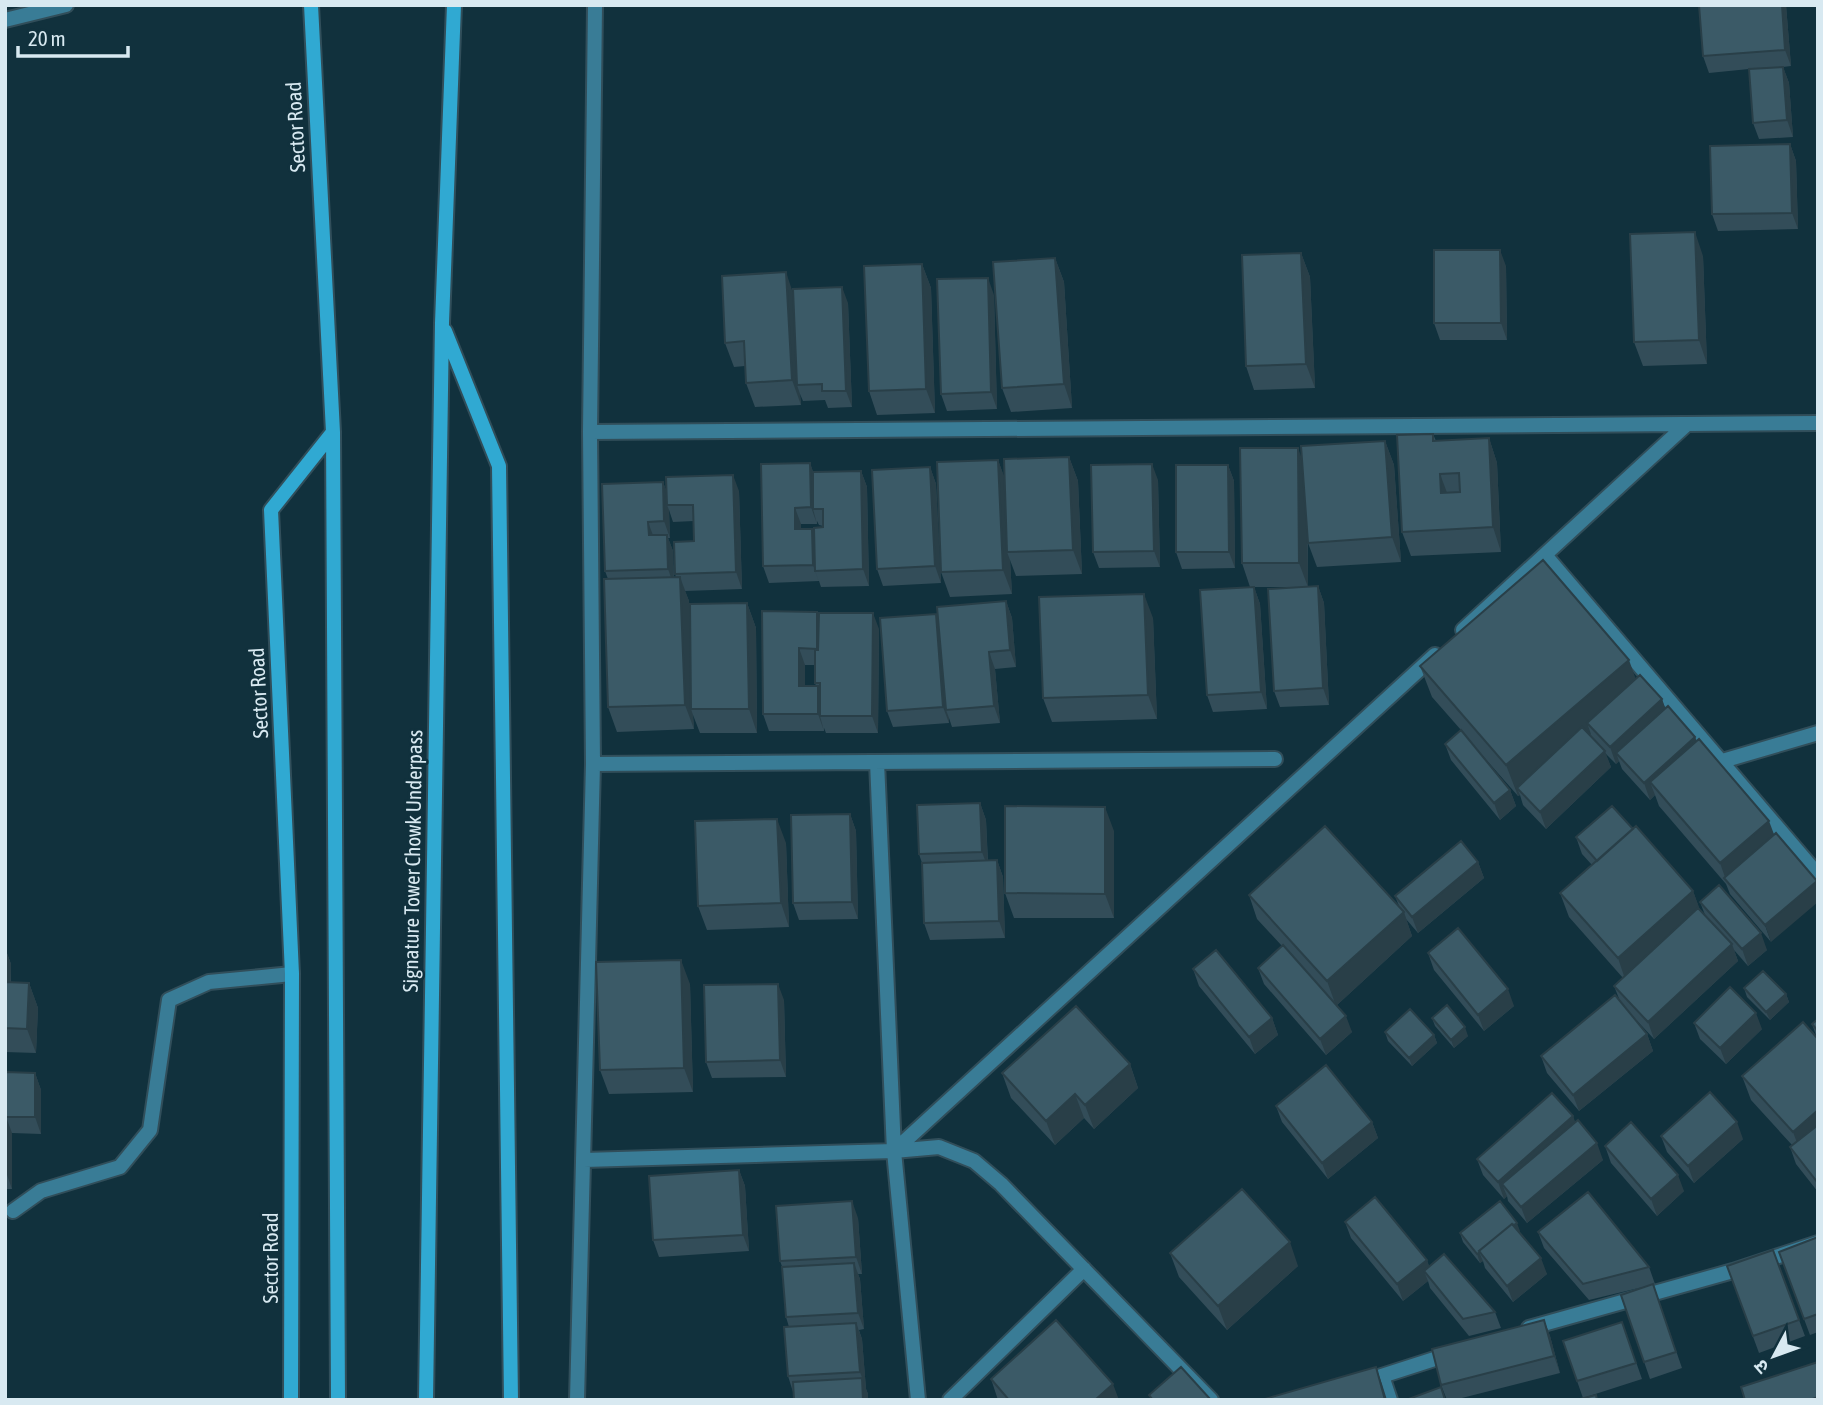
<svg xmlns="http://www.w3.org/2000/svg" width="1823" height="1405" viewBox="0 0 1823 1405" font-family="'Asap Condensed','Noto Sans Devanagari',sans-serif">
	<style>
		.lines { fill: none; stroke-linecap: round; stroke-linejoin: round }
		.lane-casing { stroke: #314e5a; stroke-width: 18 }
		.street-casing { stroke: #314e5a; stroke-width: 18 }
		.secondary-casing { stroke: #314e5a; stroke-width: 18 }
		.lane { stroke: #397c96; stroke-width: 14 }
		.street { stroke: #397c96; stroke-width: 14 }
		.secondary { stroke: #30a9d2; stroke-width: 14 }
		.wall { fill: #334d59; fill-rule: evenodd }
		.shaded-wall { fill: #293f48 }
		.building { fill: #3b5a67; stroke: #293f48; stroke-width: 2; fill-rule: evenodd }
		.labels { text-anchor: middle; stroke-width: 5; stroke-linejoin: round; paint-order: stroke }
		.street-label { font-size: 21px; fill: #d8e9f1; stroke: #11313d }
	</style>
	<rect width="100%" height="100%" fill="#11313d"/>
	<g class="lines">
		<!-- lane casing -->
		<g class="lane-casing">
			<path id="lane" d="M5,20L66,5
				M13,1211L41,1191L120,1167L150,1130L169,1000L209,982L292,974"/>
		</g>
		<!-- street casing -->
		<g class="street-casing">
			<path id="street" d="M590,432L1818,423
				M1545,555L1818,875
				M1463,630L1687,424
				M877,762L894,1151L918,1400
				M1719,762L1818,733
				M593,764L1275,759
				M894,1151L1435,655
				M584,1160L894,1151L939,1147L974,1161L1001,1184L1211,1400
				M1529,1328L1733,1271L1818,1243
				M1382,1376L1390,1400
				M1363,1382L1450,1354
				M577,1400L593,764L590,432L595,5
				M950,1400L1084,1269"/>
		</g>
		<!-- secondary casing -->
		<g class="secondary-casing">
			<path id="secondary" d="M311,5L333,432L338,1400
				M445,331L499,466L511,1400
				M291,1400L292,974L271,510L333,432
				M426,1400L442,323L454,5"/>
		</g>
		<!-- lane -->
		<use href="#lane" class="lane"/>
		<!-- street -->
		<use href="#street" class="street"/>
		<!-- secondary -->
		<use href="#secondary" class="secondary"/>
	</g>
	<!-- wall -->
	<path class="wall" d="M1699,5H1786L1791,66L1783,67L1789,83L1793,137L1759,139L1753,123L1749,69L1709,73L1703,56Z
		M1790,144L1796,161L1798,229L1718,231L1712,214Z
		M1301,253L1310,277L1315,388L1254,390L1246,366Z
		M1703,256L1707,364L1643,366L1634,342Z
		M1055,258L1064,282L1072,408L1011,412L1002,388Z
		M922,264L931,288L935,413L877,415L869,391Z
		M1506,266L1507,340H1440L1434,323Z
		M793,293L848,303L852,407L828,408L825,400L803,401L800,394L801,405L755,407L746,383L745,366L734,367L725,343Z
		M994,295L997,409L947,411L941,394Z
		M1433,434L1436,441L1489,438L1497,463L1501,552L1411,556L1402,532Z
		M1385,441L1394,465L1401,562L1317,567L1308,543V538V587L1318,586L1324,603L1329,705L1280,707L1274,691L1303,587H1254L1260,604L1267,709L1213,712L1207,695L1250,587L1242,563L1302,457Z
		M1069,457L1078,481L1082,574L1016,576L1010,560L1012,594L950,597L941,572L998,460L1004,477Z
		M810,463L813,472L861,471L867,487L869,586L821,587L819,581L769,583L763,566ZM817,521L819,525L823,526V527L814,535L812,529H801V524H817Z
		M1228,465L1234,481L1235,568L1182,569L1176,552Z
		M930,467L936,484L941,583L883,586L877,569Z
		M1158,480L1160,567L1099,568L1093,552Z
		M663,482L667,493L739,491L742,589L685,591L689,601L690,627L747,603L756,628L757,733H700L693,715L694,729L617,732L608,707V579L605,571ZM669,510L673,522L694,521V541L675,574L676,577H674L673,551L668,538H670Z
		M1006,601L1012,618L1016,667L995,669L1000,723L952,727L949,718V723L893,727L887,711L938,619Z
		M762,611L819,617L879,629L878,733H826L824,728V731H769L763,714ZM805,665H815V683L816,686H805Z
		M1153,618L1157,719L1052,722L1043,698Z
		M1420,666L1636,679L1662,699L1665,709L1695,737L1697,741L1699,739L1771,942L1730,894L1726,884L1659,806L1655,795L1650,800L1622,769L1619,761L1616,764L1605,753L1611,767L1546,829L1523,805L1520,795L1518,796L1475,747L1510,790L1516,806L1500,820L1451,760L1445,744L1461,730L1432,697Z
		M980,803L986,820L988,861L997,860L1003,877L1005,938L930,940L924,923L922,863L919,854Z
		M850,814L856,831L858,919L799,920L793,903Z
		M1114,831V918H1014L1005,893Z
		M1576,837L1693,891L1700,911L1705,915L1700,902L1767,950L1748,966L1734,950L1738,961L1654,1039L1625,1008L1647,1034L1653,1051L1579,1111L1547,1073L1541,1056L1620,1001L1614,986L1623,978L1569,917L1560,893L1592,865L1582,854Z
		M786,843L789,927L707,930L698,906Z
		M1478,862L1484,878L1418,933L1406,919L1412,936L1337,1005L1352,1032L1326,1055L1264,984L1258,968L1282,946L1257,919L1249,895L1399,906L1395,896Z
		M5,948L11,964V982L29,983L38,1008L36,1053L5,1052Z
		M1428,953L1514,1006L1484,1031L1434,970Z
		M1193,969L1272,1018L1278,1035L1255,1054L1199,986Z
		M690,984L693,1092L609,1094L600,1070Z
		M1744,988L1786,994L1789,1002L1770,1020L1747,997Z
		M784,1000L786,1077L712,1078L706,1062Z
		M1432,1018L1468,1036L1454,1048L1435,1026Z
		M1818,1019V1192L1796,1164L1790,1147L1792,1145L1751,1100L1742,1076L1817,1038L1812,1024Z
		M1694,1023L1762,1029L1726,1064L1700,1039Z
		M1385,1032L1434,1035L1437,1043L1412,1066L1388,1041Z
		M1130,1064L1138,1088L1094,1129L1084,1118L1055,1145L1011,1098L1002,1073Z
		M5,1072L35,1073L41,1090V1134L12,1133V1189H5Z
		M1276,1106L1372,1122L1378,1138L1328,1179L1282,1122Z
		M1573,1116L1575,1123L1603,1160L1527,1223L1508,1201L1507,1196L1504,1199L1483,1175L1477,1159Z
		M1661,1136L1743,1139L1694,1183L1667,1152Z
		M1605,1146L1684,1191L1657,1216L1611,1163Z
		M739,1170L745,1186L749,1251L659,1257L653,1240Z
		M858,1218L862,1274H858L860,1279L864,1329L859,1330L862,1339L866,1389L868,1394L793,1392L788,1376L789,1327L786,1317L783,1269L780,1261Z
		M1345,1222L1427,1260L1429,1267L1495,1312L1501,1328L1469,1336L1430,1288L1428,1281L1403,1301L1351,1238Z
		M1520,1231L1519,1232L1547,1274L1513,1302L1485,1268L1483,1261L1480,1263L1463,1242L1460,1233Z
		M1538,1232L1649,1267L1655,1284H1653L1682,1368L1650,1379L1621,1295L1647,1286L1589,1300L1544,1248Z
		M1818,1237V1332L1810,1335L1779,1252Z
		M1773,1250L1805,1336L1759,1353L1727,1266Z
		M1170,1253L1298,1266L1227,1330L1179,1277Z
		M1544,1320L1550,1336L1560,1373L1454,1400H1447L1441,1385Z
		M1628,1339L1642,1379L1583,1398L1577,1381Z
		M991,1379L1119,1400H998Z"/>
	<!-- shaded-wall -->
	<path class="shaded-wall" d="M1782,5H1786L1791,66L1785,50Z
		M1783,67L1789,83L1793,137L1787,120Z
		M1790,144L1796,161L1798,229L1792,213Z
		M1695,232L1703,256L1707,364L1699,340Z
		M1500,250L1506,266L1507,340L1501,323Z
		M1301,253L1310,277L1315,388L1306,364Z
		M1055,258L1064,282L1072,408L1064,384Z
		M922,264L931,288L935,413L926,389Z
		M786,272L794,296L797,385L800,394L801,405L792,380Z
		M988,278L994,295L997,409L991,392Z
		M842,287L848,303L852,407L846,391Z
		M1489,438L1497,463L1501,552L1493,527Z
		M1385,441L1394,465L1401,562L1392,537Z
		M1298,448L1307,472L1308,587L1299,563Z
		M1069,457L1078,481L1082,574L1073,550Z
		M998,460L1007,484V552L1010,560L1012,594L1003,570Z
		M810,463L816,480L813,509L817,524L811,507Z
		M1152,464L1158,480L1160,567L1154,551Z
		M1228,465L1234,481L1235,568L1229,552Z
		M930,467L936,484L941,583L935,566Z
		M861,471L867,487L869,586L863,569Z
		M1440,474L1449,498L1441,493Z
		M733,475L739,491L742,589L736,572Z
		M663,482L669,498L667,505L669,510L670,538L664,521Z
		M795,508L801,524V546L795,529Z
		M648,522L654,538L649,535Z
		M812,529L818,546L815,571L819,582L813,565Z
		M667,535L673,551L674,586L668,569Z
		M680,577L689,601L693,709H691L693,715L694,729L685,705Z
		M1318,586L1324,603L1329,705L1323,688Z
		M1254,587L1260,604L1267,709L1261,692Z
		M1144,594L1153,618L1157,719L1148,695Z
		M1006,601L1012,618L1016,667L1010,650Z
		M747,603L756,628L757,733L749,709Z
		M817,612L823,628V665L817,649Z
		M873,613L879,629L878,733L872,716Z
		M936,614L942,630L946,710L949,718V723L943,707Z
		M799,648L805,665V702L799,686Z
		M989,652L995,669L1000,723L994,706Z
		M1629,660L1640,691L1587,723L1591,734L1522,793L1517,788L1520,795L1518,796L1506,765Z
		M818,686L824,702L820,716L824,731L818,714Z
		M1662,699L1668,716L1616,753L1619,761L1616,764L1610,747Z
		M1695,737L1701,754L1650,782L1655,795L1650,800L1644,783Z
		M1605,751L1611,767L1546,829L1540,812Z
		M1510,790L1516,806L1500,820L1494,803Z
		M980,803L986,820L988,868L982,852Z
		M1105,807L1114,831V918L1105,894Z
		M850,814L856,831L858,919L852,902Z
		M777,819L786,843L789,927L781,903Z
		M1769,821L1778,845L1726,880L1720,863Z
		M997,860L1003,877L1005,938L999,921Z
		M1478,862L1484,878L1418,933L1412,917Z
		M1817,881L1818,902L1771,942L1765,925Z
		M1693,891L1702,915L1626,982L1618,958Z
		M1404,912L1412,936L1336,1006L1327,981Z
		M1761,933L1767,950L1748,966L1742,949Z
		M1732,944L1738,961L1654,1039L1648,1022Z
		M5,948L11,964L10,1006L5,994Z
		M681,960L690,984L693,1092L684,1068Z
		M29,983L38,1008L36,1053L27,1029Z
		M778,984L784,1000L786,1077L780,1060Z
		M1508,989L1514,1006L1484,1031L1478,1015Z
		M1786,994L1789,1002L1770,1020L1766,1012Z
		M1756,1013L1762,1029L1726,1064L1720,1048Z
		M1346,1016L1352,1032L1326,1055L1320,1039Z
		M1272,1018L1278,1035L1255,1054L1249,1037Z
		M1465,1027L1468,1036L1454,1048L1451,1040Z
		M1647,1034L1653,1051L1579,1111L1573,1095Z
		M1434,1035L1437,1043L1412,1066L1409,1058Z
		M1130,1064L1138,1088L1094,1129L1085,1105Z
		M35,1073L41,1090V1134L35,1117Z
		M1075,1094L1084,1118L1055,1145L1046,1121Z
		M1818,1110V1142L1802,1156L1793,1132Z
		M1573,1116L1579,1133L1502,1184L1507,1196L1504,1199L1498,1182Z
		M6,1117L12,1133V1189L6,1172Z
		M1372,1122L1378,1138L1328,1179L1322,1163Z
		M1737,1122L1743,1139L1694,1183L1688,1166Z
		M1597,1143L1603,1160L1527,1223L1521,1207Z
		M739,1170L745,1186L749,1251L743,1235Z
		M1678,1175L1684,1191L1657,1216L1651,1199Z
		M852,1201L858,1218L862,1274L856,1257Z
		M1517,1223L1520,1231L1485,1259L1480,1252Z
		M1290,1242L1298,1266L1227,1330L1218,1306Z
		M1479,1252L1483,1261L1480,1263L1477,1254Z
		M1541,1258L1547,1274L1513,1302L1507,1286Z
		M1427,1260L1433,1277L1424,1271L1428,1281L1403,1301L1397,1284Z
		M854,1263L860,1279L864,1329L858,1313Z
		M1544,1320L1550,1336L1560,1373L1554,1356Z
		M856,1323L862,1339L866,1389L860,1372Z
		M1376,1367L1382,1384L1387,1400H1385Z
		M862,1378L868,1394V1400H863Z
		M1113,1384L1119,1400H1095Z"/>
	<!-- building -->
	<path class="building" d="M1699,5H1782L1785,50L1703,56Z
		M1783,67L1787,120L1753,123L1749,69Z
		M1790,144L1792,213L1712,214L1710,146Z
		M1695,232L1699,340L1634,342L1630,234Z
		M1434,250H1500L1501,323H1434Z
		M1301,253L1306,364L1246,366L1242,255Z
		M1055,258L1064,384L1002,388L993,262Z
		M922,264L926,389L869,391L864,266Z
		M786,272L792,380L746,383L744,341L725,343L722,276Z
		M988,278L991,392L941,394L937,279Z
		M842,287L846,391H822V384L797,385L793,289Z
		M1433,434V441L1489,438L1493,527L1402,532L1397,435ZM1459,473L1460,492L1441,493L1440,474Z
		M1385,441L1392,537L1308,543L1301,446Z
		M1240,448H1298L1299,563H1242Z
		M1069,457L1073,550L1007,552L1004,459Z
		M998,460L1003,570L941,572L937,462Z
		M810,463L811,507L795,508V529H812L813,565L763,566L761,464Z
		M1152,464L1154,551L1093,552L1091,465Z
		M1176,465H1228L1229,552H1176Z
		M930,467L935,566L877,569L872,470Z
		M861,471L863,569L815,571L814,528L823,527V509H813V472Z
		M733,475L736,572L675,574L674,542L694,541L693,505H667L666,477Z
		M663,482L664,521L648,522L649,535H667L668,569L605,571L602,484Z
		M1543,560L1629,660L1506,765L1420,666Z
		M680,577L685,705L608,707L604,579Z
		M1318,586L1323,688L1274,691L1268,589Z
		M1254,587L1261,692L1207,695L1200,590Z
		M1144,594L1148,695L1043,698L1039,597Z
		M1006,601L1010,650L989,652L994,706L946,710L937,607Z
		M747,603L749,709H691L690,604Z
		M762,611L817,612V649L799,648V686H818V714H763Z
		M819,613H873L872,716H820V683H815V650H818Z
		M936,614L943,707L887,711L880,618Z
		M1640,675L1662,699L1610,747L1587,723Z
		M1668,706L1695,737L1644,783L1616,753Z
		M1582,727L1605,751L1540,812L1517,788Z
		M1461,730L1510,790L1494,803L1445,744Z
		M1699,739L1769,821L1720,863L1650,782Z
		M980,803L982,852L919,854L917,805Z
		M1005,806L1105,807V894L1005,893Z
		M1612,806L1633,829L1597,861L1576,837Z
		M850,814L852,902L793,903L791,815Z
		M777,819L781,903L698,906L695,821Z
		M1325,826L1404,912L1327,981L1249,895Z
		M1636,826L1693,891L1618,958L1560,893Z
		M1776,833L1817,881L1765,925L1724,878Z
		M1461,841L1478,862L1412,917L1395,896Z
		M997,860L999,921L924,923L922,863Z
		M1719,885L1761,933L1742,949L1700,902Z
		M1698,908L1732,944L1648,1022L1614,986Z
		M1458,928L1508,989L1478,1015L1428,953Z
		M1283,945L1346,1016L1320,1039L1258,968Z
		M1216,950L1272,1018L1249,1037L1193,969Z
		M681,960L684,1068L600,1070L596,962Z
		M1763,971L1786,994L1766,1012L1744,988Z
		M5,982L29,983L27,1029L5,1028Z
		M778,984L780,1060L706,1062L704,985Z
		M1730,987L1756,1013L1720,1048L1694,1023Z
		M1615,995L1647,1034L1573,1095L1541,1056Z
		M1447,1005L1465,1027L1451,1040L1432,1018Z
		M1076,1006L1130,1064L1085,1105L1075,1094L1046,1121L1002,1073Z
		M1410,1009L1434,1035L1409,1058L1385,1032Z
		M1818,1019V1031L1812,1024Z
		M1803,1022L1818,1039V1110L1793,1132L1742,1076Z
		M1326,1065L1372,1122L1322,1163L1276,1106Z
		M5,1072L35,1073V1117H6V1172Z
		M1710,1092L1737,1122L1688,1166L1661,1136Z
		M1552,1093L1573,1116L1498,1182L1477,1159Z
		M1578,1120L1597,1143L1521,1207L1502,1184Z
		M1631,1122L1678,1175L1651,1199L1605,1146Z
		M1818,1125V1183L1790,1147Z
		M739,1170L743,1235L653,1240L649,1176Z
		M1242,1189L1290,1242L1218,1306L1170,1253Z
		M1588,1192L1649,1267L1583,1284L1538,1232Z
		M1375,1197L1427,1260L1397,1284L1345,1222Z
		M852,1201L856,1257L780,1261L776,1206Z
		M1500,1201L1517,1223L1514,1225L1512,1224L1479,1251L1480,1252L1477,1254L1460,1233Z
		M1512,1224L1541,1258L1507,1286L1479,1251Z
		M1818,1237V1314L1804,1319L1779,1252Z
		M1773,1250L1799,1320L1753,1336L1727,1266Z
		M1444,1254L1495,1312L1463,1319L1424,1271Z
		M854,1263L858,1313L786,1317L782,1267Z
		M1653,1284L1676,1352L1644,1362L1621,1295Z
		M1056,1320L1113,1384L1095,1400H1009L991,1379Z
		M1544,1320L1554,1356L1441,1385L1432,1349Z
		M1622,1322L1636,1363L1577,1381L1563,1341Z
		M856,1323L860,1372L788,1376L784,1327Z
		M1818,1362V1397L1810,1400H1745L1741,1387Z
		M1181,1367L1211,1400H1153L1149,1395Z
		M1376,1367L1385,1400H1265V1399Z
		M862,1378L863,1400H794L793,1382Z
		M1441,1387L1445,1400H1406Z
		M1596,1395L1597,1400H1576Z"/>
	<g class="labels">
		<!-- street labels -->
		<g class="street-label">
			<text transform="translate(296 127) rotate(-93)" y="7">Sector Road</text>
			<text transform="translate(259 693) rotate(-93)" y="7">Sector Road</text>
			<text transform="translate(413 861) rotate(-89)" y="7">Signature Tower Chowk Underpass</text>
			<text transform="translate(271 1258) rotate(-90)" y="7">Sector Road</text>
		</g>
	</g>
	<!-- border -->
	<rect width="1823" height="1405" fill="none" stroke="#d8e9f1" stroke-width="14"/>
	<!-- north arrow -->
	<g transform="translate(1774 1356) rotate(229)" stroke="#11313d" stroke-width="5" paint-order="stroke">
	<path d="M0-5L12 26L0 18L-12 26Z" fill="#d8e9f1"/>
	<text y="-10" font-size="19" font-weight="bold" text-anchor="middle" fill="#d8e9f1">उ</text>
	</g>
	<!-- scale -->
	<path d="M18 46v10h110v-10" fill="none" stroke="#d8e9f1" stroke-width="3.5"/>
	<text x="28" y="46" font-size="21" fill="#d8e9f1" stroke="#11313d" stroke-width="5" paint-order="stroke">20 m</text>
</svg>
